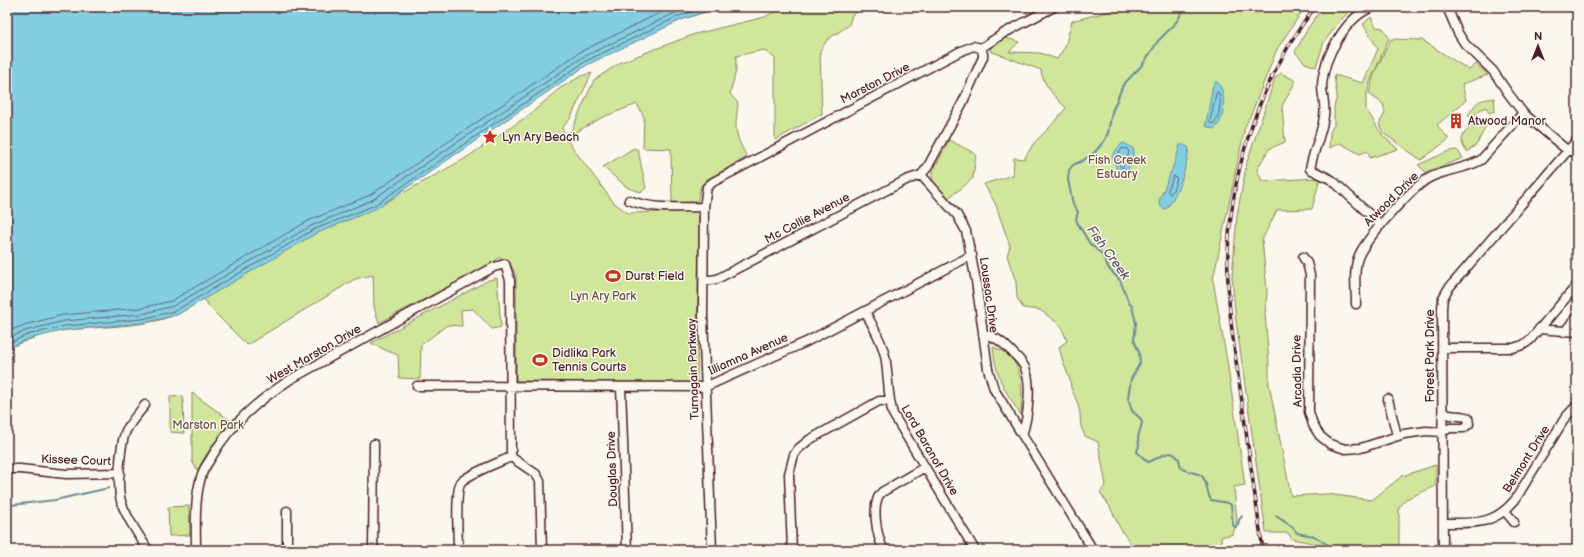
<svg xmlns="http://www.w3.org/2000/svg" width="1584" height="557" viewBox="0 0 1584 557" font-family="'Balsamiq Sans',sans-serif">
	<style>
		.green { fill: #d0e69b; stroke: #8d8263 }
		.water { fill: #83cfe2; stroke: #6c8999 }
		.lines { fill: none; stroke-linecap: round; stroke-linejoin: round }
		.shore { stroke: #616574; stroke-width: 1 }
		.stream { stroke: #6c8999; stroke-width: 2 }
		.minor-casing { stroke: #4a1f2b; stroke-width: 11 }
		.minor { stroke: #fbf7ec; stroke-width: 8 }
		.rail-casing { stroke: #4a1f2b; stroke-width: 3.5 }
		.rail { stroke: #fbf7ec; stroke-width: 2; stroke-dasharray: 6; stroke-linecap: butt }
		.labels { text-anchor: middle; stroke-width: 3; stroke-linejoin: round; paint-order: stroke }
		.street-label { font-size: 12px; fill: #4a1f2b; stroke: #fbf7ec }
		.poi-label { font-size: 12px; fill: #4a1f2b; stroke: #fbf7ec; text-anchor: start }
		.park-label { font-size: 12px; fill: #6c5147; stroke: #fbf7ec }
		.water-label { font-size: 13px; font-style: italic; fill: #5b5462; stroke: #fbf7ec }
	</style>
	<rect width="100%" height="100%" fill="#fbf7ec"/>
	<filter id="ink" filterUnits="userSpaceOnUse"><feTurbulence type="fractalNoise" baseFrequency=".025" numOctaves="2"/><feDisplacementMap in="SourceGraphic" scale="8" xChannelSelector="R" yChannelSelector="G"/><feConvolveMatrix kernelMatrix="1 2 1 2 8 2 1 2 1" color-interpolation-filters="sRGB"/></filter>
	<g filter="url(#ink)">
		<!-- green -->
		<path class="green" d="M720,7L681,20L586,63L383,204L466,158L529,115L559,89L581,76L592,73L570,119L562,128L567,140L593,175L614,203L628,213L695,211L699,215L697,383L516,381V276L508,259L498,258L493,263L379,323L374,307L373,275L355,279L247,345L210,308L204,299C195,304 186,310 177,314C146,328 102,326 68,330C47,332 26,340 7,349V130Z
			M783,7H863L852,15L849,25L827,40L820,51L822,114L775,140V58L763,50L736,56V71L730,94L738,103C735,130 734,133 747,157L706,180L701,186L697,202L672,203L671,149L643,148L644,117L637,104L603,117L569,136L594,80L621,62L695,34L765,17Z
			M1025,7H1041L1027,15Z
			M1119,7H1305L1277,49L1252,112L1245,127L1213,280L1227,361L1245,485L1234,487L1237,521L1233,534L1221,537L1222,550H1135L1120,528L1110,507L1100,492L1106,485L1098,442L1085,436L1081,427L1080,414L1078,404L1071,388L1070,380L1063,362L1059,347L1067,341L1061,326L1051,318L1040,310L1023,308L1017,298L1016,282L1007,256L1010,246L995,203L984,184L1013,175L1014,158L1024,159L1034,143L1050,127L1066,108C1056,98 1042,84 1041,70L990,51L991,47L1002,37L1019,42L1009,52L1040,53L1057,59L1065,47L1072,21L1118,9Z
			M1323,7H1354L1340,21L1324,42L1316,67L1305,63L1295,52L1308,28Z
			M1371,17L1376,27L1383,28L1389,38L1370,82L1366,98V109L1382,135L1398,149L1370,158L1369,154L1367,151L1360,154L1340,143L1329,148L1330,132L1334,125V107L1337,96L1334,75L1363,83L1378,49L1363,24Z
			M1391,39L1422,40L1469,70L1476,64L1488,75L1462,84L1466,100L1437,125L1449,139L1421,160L1383,133L1379,124L1385,113L1383,104L1369,94L1374,74Z
			M1281,73L1296,81L1282,106L1285,142L1269,149L1257,169L1262,181L1320,178L1312,209L1277,210L1262,240L1267,291L1265,314L1269,363V384L1291,496L1327,494L1372,500L1402,476L1436,465V486L1406,499L1399,508V550H1324L1313,543L1292,539L1288,533H1266L1236,321L1232,277L1237,215L1247,162L1275,78Z
			M1494,98L1495,111L1489,113L1486,107L1478,111L1472,119L1468,115C1478,101 1475,101 1494,98Z
			M1477,123L1486,126L1477,144L1467,152C1456,139 1465,130 1477,123Z
			M949,140L976,154L973,178L963,187L948,198L932,182V173Z
			M634,148L638,150L646,188L641,192L628,188L603,167Z
			M1457,150L1463,158L1426,172L1418,165L1449,151Z
			M497,278L501,327L492,329L473,309L461,310L462,326L447,325L421,345L420,379L399,378L398,355L385,350L371,343L489,280Z
			M993,347C998,349 1006,352 1010,356C1024,372 1022,395 1021,415C1004,390 996,378 993,347Z
			M7,392H11V425H7Z
			M192,393L231,421C219,437 205,453 198,471L192,461Z
			M183,396L184,433L170,432V397Z
			M189,506L190,535L169,536L168,507Z"/>
		<!-- water -->
		<path class="water" d="M7,7H720L681,20L587,65L377,208L315,234L177,315L143,323L66,330L28,339L7,349Z
			M1216,81C1228,90 1225,122 1214,129L1206,126V123L1213,85Z
			M1124,143L1134,149C1132,157 1131,169 1124,174L1117,169L1112,158C1114,153 1118,145 1124,143Z
			M1180,145H1184L1189,148C1186,169 1179,193 1166,209L1161,207L1159,200C1163,193 1165,186 1168,179C1173,167 1177,157 1180,145Z"/>
		<g class="lines">
			<!-- shore -->
			<path class="shore" d="M1217,92L1219,93C1222,100 1219,120 1213,124L1210,122Z
				M1123,148L1127,149L1129,152L1127,160L1122,168L1120,166L1116,158Z
				M1174,176L1177,179L1173,190L1170,194L1168,191Z
				M7,332L24,325L63,315L141,308L171,301L308,221L370,195L580,52L672,7
				M7,339L25,331L64,321L142,314L173,306L311,226L372,200L583,57L677,12L691,7
				M7,344L27,335L65,326L142,319L175,311L313,230L375,205L586,61L679,16L707,7"/>
			<!-- stream -->
			<path class="stream" d="M1183,7L1179,18L1174,25L1158,41L1143,64L1123,85L1112,112L1108,133L1105,140L1095,152L1082,161L1073,165L1069,170L1068,180L1073,204L1078,212L1076,219L1078,224L1090,244L1102,254L1109,269L1120,280L1129,303L1132,306L1136,323L1134,340L1139,352L1140,363L1131,379L1128,398L1132,411L1141,419L1142,423L1138,437L1139,445L1137,452L1148,462C1158,460 1169,446 1178,458C1180,460 1180,465 1181,468C1187,472 1198,473 1202,476C1208,482 1206,493 1211,500L1228,503L1231,505L1233,526L1236,527L1238,525L1239,520L1242,516
				M7,509L11,505L55,500L109,488
				M1276,516C1284,522 1292,524 1297,533L1314,536L1336,550"/>
			<!-- minor casing -->
			<g class="minor-casing">
				<path id="minor" d="M1373,7C1346,16 1323,58 1322,86C1322,96 1326,106 1324,116C1322,134 1313,151 1310,169L1332,180L1381,225
					M1447,7L1458,33L1465,44L1493,71L1508,93L1523,113L1567,150L1577,153
					M921,175L957,215L966,231L976,281L988,369L994,389L1093,550
					M629,200C653,210 679,207 704,207
					M1303,257L1307,263L1310,275L1309,412L1313,425L1320,436L1330,444L1345,449L1361,448L1404,434L1426,431L1442,432L1450,428H1464L1469,424L1468,418C1460,414 1450,418 1443,412
					M704,281L717,279L906,180L921,175L927,168L963,102L983,57V54L981,48
					M1356,304C1356,289 1353,272 1358,258C1364,240 1414,185 1431,177C1447,169 1466,169 1481,160L1523,113
					M865,311C872,325 882,341 885,356C889,376 887,395 893,414L975,550
					M1539,329L1577,332
					M1564,332L1577,317
					M983,334C995,336 1003,342 1011,351C1016,356 1022,361 1025,368C1032,384 1028,418 1022,435
					M1442,348H1513L1523,345L1530,340L1577,285
					M417,386L705,387L806,342L972,255
					M621,387L627,550
					M1388,399L1397,436
					M145,405C138,414 129,423 125,433C120,447 117,487 121,501C126,518 139,535 148,550
					M511,457L536,474L540,481L542,550
					M7,469H20L66,474L120,473
					M287,511V550
					M1505,511L1514,522
					M1443,523C1474,523 1493,526 1515,500L1565,418L1577,405
					M196,550C196,525 194,498 202,474C204,468 208,463 211,458C230,424 259,400 291,379L494,267L505,264L510,280L511,457
					M373,550L374,444
					M458,550C458,538 455,490 461,482C468,474 500,462 511,457
					M712,550L703,316L704,207L707,187L713,182L959,52L973,46L981,48L1004,33L1054,7
					M792,550L789,474L794,455L798,449L809,440L879,401H889
					M884,550C877,538 870,502 882,492L925,467
					M1443,550L1442,308L1443,298L1448,289L1577,140"/>
			</g>
			<!-- minor -->
			<use href="#minor" class="minor"/>
			<!-- rail casing -->
			<g class="rail-casing">
				<path id="rail" d="M1263,550C1255,498 1248,446 1241,395C1234,347 1226,299 1228,251C1232,164 1262,76 1315,7"/>
			</g>
			<!-- rail -->
			<use href="#rail" class="rail"/>
		</g>
	</g>
	<!-- icons -->
	<defs>
		<g id="building-bare" transform="scale(1.2)"><path d="M-4-6H4V6H1V3H-1V6H-4ZM-2.5-4.3h1.7v1.8h-1.7ZM.8-4.3h1.7v1.8H.8ZM-2.5-1h1.7V.8h-1.7ZM.8-1h1.7V.8H.8Z" fill="#c8321e" stroke="#fbf7ec" stroke-width="2.5" paint-order="stroke"/></g>
		<g id="sight-bare" transform="scale(1.2)"><path d="M0-6L1.8-2.2L6-1.7L2.9 1.2L3.7 5.4L0 3.3L-3.7 5.4L-2.9 1.2L-6-1.7L-1.8-2.2Z" fill="#c8321e" stroke="#fbf7ec" stroke-width="2.5" paint-order="stroke"/></g>
		<g id="stadium-bare" transform="scale(1.2)"><path d="M0-5a6.5 5 0 1 0 0 10a6.5 5 0 1 0 0-10ZM-3.5-1.8h7v3.6h-7Z" fill="#c8321e" stroke="#fbf7ec" stroke-width="2.5" paint-order="stroke"/></g>
	</defs>
	<g fill-rule="evenodd">
		<use href="#building-bare" x="1456" y="121"/>
		<use href="#sight-bare" x="490" y="137"/>
		<use href="#stadium-bare" x="613" y="276"/>
		<use href="#stadium-bare" x="540" y="360"/>
	</g>
	<g class="labels">
		<!-- street labels -->
		<g class="street-label">
			<text transform="translate(875 83) rotate(-27)" y="4">Marston Drive</text>
			<text transform="translate(1391 199) rotate(-45)" y="4">Atwood Drive</text>
			<text transform="translate(807 218) rotate(-28)" y="4">Mc Collie Avenue</text>
			<text transform="translate(989 295) rotate(82)" y="4">Loussac Drive</text>
			<text transform="translate(314 354) rotate(-30)" y="4">West Marston Drive</text>
			<text transform="translate(748 354) rotate(-24)" y="4">Illiamna Avenue</text>
			<text transform="translate(1430 356) rotate(-90)" y="4">Forest Park Drive</text>
			<text transform="translate(693 369) rotate(-92)" y="4">Turnagain Parkway</text>
			<text transform="translate(1297 371) rotate(-91)" y="4">Arcadia Drive</text>
			<text transform="translate(930 450) rotate(60)" y="4">Lord Baranof Drive</text>
			<text transform="translate(1526 459) rotate(-58)" y="4">Belmont Drive</text>
			<text transform="translate(76 460) rotate(2)" y="4">Kissee Court</text>
			<text transform="translate(612 469) rotate(-92)" y="4">Douglas Drive</text>
		</g>
		<!-- poi labels -->
		<g class="poi-label">
			<text x="1468" y="125">Atwood Manor</text>
			<text x="502" y="141">Lyn Ary Beach</text>
			<text x="625" y="280">Durst Field</text>
			<text x="552" y="357">Didlika Park<tspan x="552" dy="14">Tennis Courts</tspan></text>
		</g>
		<!-- park labels -->
		<g class="park-label">
			<text x="1117" y="164">Fish Creek<tspan x="1117" dy="14">Estuary</tspan></text>
			<text x="603" y="300">Lyn Ary Park</text>
			<text x="208" y="429">Marston Park</text>
		</g>
		<!-- water labels -->
		<g class="water-label">
			<text transform="translate(1109 252) rotate(54)" y="5">Fish Creek</text>
		</g>
	</g>
	<!-- margin -->
	<rect width="1584" height="557" fill="none" stroke="#fbf7ec" stroke-width="24"/>
	<rect x="12" y="12" width="1560" height="533" fill="none" stroke="#4a1f2b" stroke-width="1.5" filter="url(#ink)"/>
	<!-- north arrow -->
	<g transform="translate(1538 46)" stroke="#fbf7ec" stroke-width="3" paint-order="stroke">
	<path d="M0-3L7 15L0 10L-7 15Z" fill="#4a1f2b"/>
	<text y="-6" font-size="11" font-weight="bold" text-anchor="middle" fill="#4a1f2b">N</text>
	</g>
</svg>
